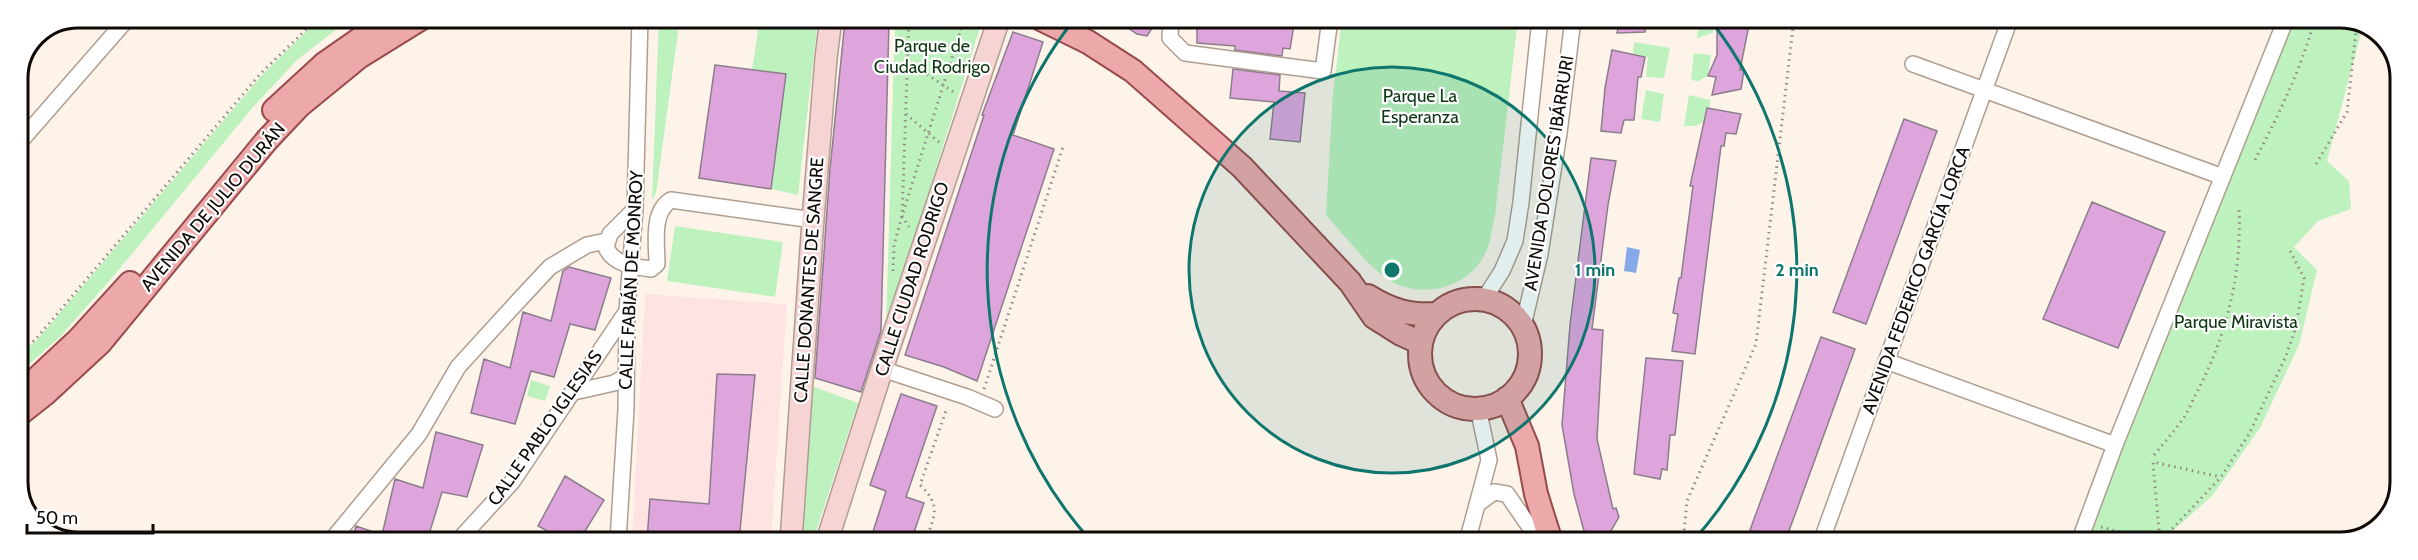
<svg xmlns="http://www.w3.org/2000/svg" width="2418" height="560" viewBox="0 0 2418 560" font-family="Cabin,sans-serif">
	<style>
		.education { fill: #ffe3e3 }
		.green { fill: #bdf2be }
		.water { fill: #86aae8 }
		.building { fill: #dea5dd; stroke: #8c7d8c; stroke-width: 1.5 }
		.lines { fill: none; stroke-linecap: round; stroke-linejoin: round }
		.street-casing { stroke: #af9e90; stroke-width: 18 }
		.secondary-casing { stroke: #af9e90; stroke-width: 24 }
		.primary-casing { stroke: #984b4a; stroke-width: 26 }
		.path { stroke: #938b84; stroke-width: 3; stroke-dasharray: 1.5 4.5; stroke-linecap: butt }
		.street { stroke: #fff; stroke-width: 15 }
		.secondary { stroke: #f6d4d4; stroke-width: 21 }
		.primary { stroke: #eda8a9; stroke-width: 22 }
		.ring { fill: none; stroke: #0f766e; stroke-width: 3 }
		.labels { text-anchor: middle; stroke-width: 4.5; stroke-linejoin: round; paint-order: stroke }
		.park-label { font-size: 18px; fill: #0d3712; stroke: #fff }
		.street-label { font-size: 18px; fill: #100a06; stroke: #fff }
		.rim { fill: none; stroke: #100a06; stroke-width: 3 }
		.centre { fill: #0f766e; stroke: #fff; stroke-width: 3 }
		.ring-label { font-size: 18px; text-anchor: middle; font-weight: bold; fill: #0f766e; stroke: #fff; stroke-width: 4.5; stroke-linejoin: round; paint-order: stroke }
	</style>
	<rect width="100%" height="100%" fill="#fdf3e9"/>
	<!-- education -->
	<path class="education" d="M645,294L787,304L771,541H632Z"/>
	<!-- green -->
	<path class="green" d="M320,18H351L297,60L254,106L117,272L60,337L18,374V354L36,341L263,74Z
		M659,18H680L656,193L652,200Z
		M760,18H814L817,28L798,195L771,189L785,74L752,70Z
		M895,18H983L886,328Z
		M1342,19H1518L1495,216C1492,225 1492,235 1489,244C1475,289 1419,303 1383,276C1363,260 1343,234 1326,215L1333,92Z
		M1699,19H1716L1713,33L1697,38Z
		M2286,19H2351L2363,26L2327,161L2349,181L2351,209L2318,221L2294,247L2317,270L2299,345L2260,428L2212,496L2167,536L2166,542H2079Z
		M1634,42L1670,48L1664,78L1646,77L1648,57L1633,54Z
		M1694,53L1711,55L1708,76L1698,81L1691,80Z
		M1646,90L1664,94L1660,122L1641,119Z
		M1689,95L1711,100L1705,121L1696,126H1684Z
		M675,226L783,242L775,297L667,281Z
		M531,380L550,386L545,401L527,396Z
		M809,385L858,403L813,541H800Z"/>
	<!-- water -->
	<path class="water" d="M1627,247L1640,250L1636,273L1624,271Z"/>
	<!-- building -->
	<path class="building" d="M1115,19H1158L1147,36L1137,34Z
		M1197,19H1241V20L1294,25L1290,49L1283,48L1282,56L1235,50V46L1197,43Z
		M1620,19H1648L1645,32L1617,33Z
		M845,21H889L881,331L861,392L815,378L830,169Z
		M1717,22L1749,25L1740,70H1744L1741,89L1712,95L1716,77L1708,76L1717,55Z
		M1013,32L1043,42L1013,135L1054,149L977,381L944,367L905,355L984,115H982Z
		M1612,50L1645,57L1641,77H1638L1634,120H1624L1621,133L1601,131L1605,88Z
		M715,65L786,74L771,189L699,178Z
		M1233,69L1280,75L1279,91L1305,93L1300,142L1270,139L1274,102L1230,98Z
		M1707,108L1741,114L1736,134L1726,133L1724,146H1721L1695,354L1672,351L1678,314L1673,313L1679,278H1681L1693,186H1690Z
		M1904,119L1937,131L1866,324L1833,312Z
		M1591,158L1616,161L1608,205L1592,329L1603,330L1597,439L1613,509L1616,508L1619,517L1608,536L1587,542L1574,494L1562,425L1570,325Z
		M2092,202L2165,232L2118,348L2043,319Z
		M569,267L611,278L595,330L570,324L554,377L531,371L515,424L471,413L484,359L510,368L523,312L551,321L563,271Z
		M1821,337L1855,349L1785,542H1782L1750,530Z
		M1646,358L1683,361L1675,435H1670L1667,470L1662,469L1660,479L1634,474Z
		M717,374L755,375L739,541H647L650,499L709,504Z
		M901,394L937,406L906,497L924,503L911,541H870L886,491L870,485Z
		M436,432L483,445L467,497L442,492L427,541H352L356,526L382,535L395,479L423,488Z
		M565,476L604,500L579,541H566L538,526Z"/>
	<g class="lines">
		<!-- street casing -->
		<g class="street-casing">
			<path id="street" d="M1171,19L1170,38L1185,53L1323,71L1330,19
				M1913,64L2223,177
				M18,144L128,18
				M635,209L610,234L606,247C612,264 635,267 651,269L657,264C657,244 651,212 671,200L813,220
				M1484,299L1502,271L1515,241L1521,202L1540,19
				M1523,326L1540,254L1559,133L1573,19
				M1886,361L2115,445
				M882,369L967,397L995,409
				M574,392L614,383L626,376
				M1479,503L1494,492L1507,494L1540,542
				M331,541L419,434L458,367L509,311L550,267L587,245L606,241
				M458,541L512,482L627,311
				M618,541L626,409L627,311L635,209L640,18
				M1467,542L1489,460L1478,408
				M1821,542L2010,19
				M2079,542L2115,445L2286,19"/>
		</g>
		<!-- secondary casing -->
		<g class="secondary-casing">
			<path id="secondary" d="M791,541L813,220L826,58L831,18
				M827,541L882,369L999,19"/>
		</g>
		<!-- primary casing -->
		<g class="primary-casing">
			<path id="primary" d="M1041,19L1088,42L1133,71L1242,167L1350,282L1374,317L1401,334L1421,343
				M274,110L324,64L390,18
				M1368,296C1390,310 1410,316 1437,314
				M1420 354a55 55 0 1 1 110 0a55 55 0 1 1-110 0Z
				M18,396L79,339L130,283
				M1507,398L1527,446L1536,494L1551,542
				M18,415L46,393L100,343L267,140L299,106L359,57L422,18"/>
		</g>
		<!-- path -->
		<path class="path" d="M909,18L902,216L909,227
			M907,61L955,93
			M906,114L940,143
			M2255,160C2279,114 2301,69 2315,19
			M2316,164L2347,112L2357,23
			M893,271L894,245L902,216L961,29L922,18
			M18,352L35,340L261,73L318,18
			M984,389L1063,147
			M2154,455C2163,444 2172,434 2180,423C2188,413 2192,401 2198,390C2228,332 2242,272 2239,207
			M2101,527L2158,542
			M926,541C934,515 942,506 920,485L947,408
			M1683,542L1687,501L1756,344L1794,19
			M2160,542L2221,477L2249,434L2286,356L2296,327L2304,278L2288,247
			M2160,542L2153,462L2221,477"/>
		<!-- street -->
		<use href="#street" class="street"/>
		<!-- secondary -->
		<use href="#secondary" class="secondary"/>
		<!-- primary -->
		<use href="#primary" class="primary"/>
	</g>
	<!-- distance rings -->
	<circle cx="1392" cy="270" r="203" fill="#0f766e" fill-opacity=".12"/>
	<g class="ring">
		<circle cx="1392" cy="270" r="203"/>
		<path d="M1091 541A405 405 0 0 1 1073 21M1711 21A405 405 0 0 1 1693 541"/>
	</g>
	<g class="labels">
		<!-- park labels -->
		<g class="park-label">
			<text x="932" y="52">Parque de<tspan x="932" dy="21">Ciudad Rodrigo</tspan></text>
			<text x="1420" y="102">Parque La<tspan x="1420" dy="21">Esperanza</tspan></text>
			<text x="2236" y="328">Parque Miravista</text>
		</g>
		<!-- street labels -->
		<g class="street-label">
			<text transform="translate(1549 173) rotate(-81)" y="6">AVENIDA DOLORES IBÁRRURI</text>
			<text transform="translate(213 207) rotate(-50)" y="6">AVENIDA DE JULIO DURÁN</text>
			<text transform="translate(912 279) rotate(-72)" y="6">CALLE CIUDAD RODRIGO</text>
			<text transform="translate(631 280) rotate(-87)" y="6">CALLE FABIÁN DE MONROY</text>
			<text transform="translate(809 280) rotate(-86)" y="6">CALLE DONANTES DE SANGRE</text>
			<text transform="translate(1916 280) rotate(-70)" y="6">AVENIDA FEDERICO GARCÍA LORCA</text>
			<text transform="translate(545 428) rotate(-55)" y="6">CALLE PABLO IGLESIAS</text>
		</g>
	</g>
	<!-- crop -->
	<path d="M0 0H2418V560H0ZM78 28H2340A50 50 0 0 1 2390 78V482A50 50 0 0 1 2340 532H78A50 50 0 0 1 28 482V78A50 50 0 0 1 78 28Z" fill="#fff" fill-rule="evenodd"/>
	<path class="rim" d="M78 28H2340A50 50 0 0 1 2390 78V482A50 50 0 0 1 2340 532H78A50 50 0 0 1 28 482V78A50 50 0 0 1 78 28Z"/>
	<circle cx="1392" cy="270" r="9" class="centre"/>
	<g class="ring-label">
		<text x="1595" y="276">1 min</text>
		<text x="1797" y="276">2 min</text>
	</g>
	<!-- scale -->
	<path d="M27 524v9h126v-9" fill="none" stroke="#100a06" stroke-width="3"/>
	<text x="36" y="524" font-size="18" fill="#100a06" stroke="#ffffff" stroke-width="4.5" paint-order="stroke">50 m</text>
</svg>
